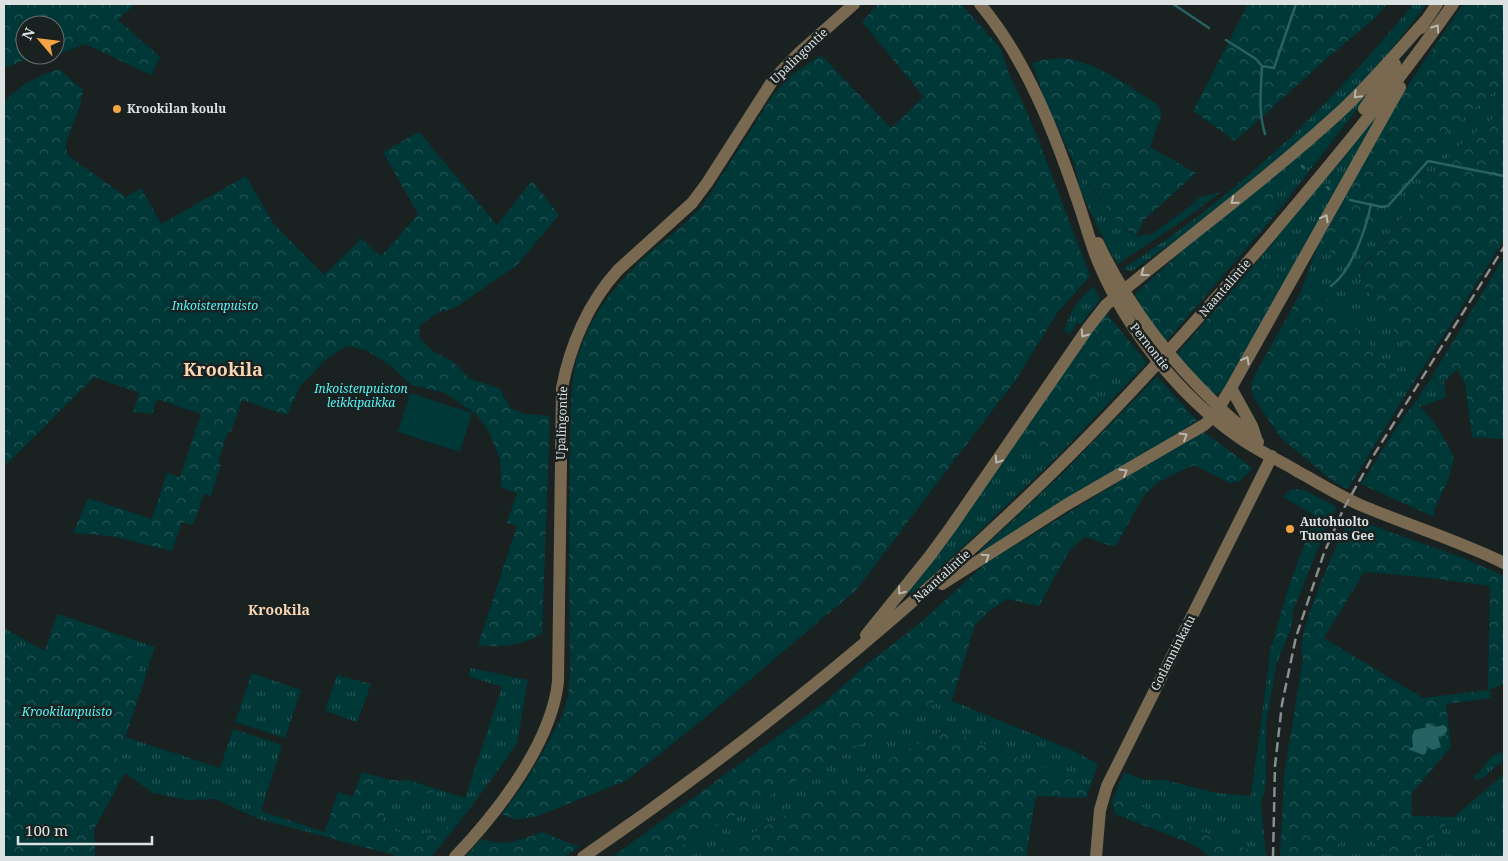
<svg xmlns="http://www.w3.org/2000/svg" width="1508" height="861" viewBox="0 0 1508 861" font-family="'Noto Serif',serif">
	<style>
		.grass { fill: url(#grass-tufts) }
		.forest { fill: url(#forest-crowns); fill-rule: evenodd }
		.garden { fill: #003737 }
		.water { fill: #276263 }
		.lines { fill: none; stroke-linecap: round; stroke-linejoin: round }
		.stream { stroke: #276263; stroke-width: 2.5 }
		.secondary { stroke: #786950; stroke-width: 12 }
		.rail { stroke: #898f8f; stroke-width: 2.5; stroke-dasharray: 10 5; stroke-linecap: butt }
		.oneway { stroke: #b9b7ae }
		.poi-dot { fill: #f4a344; stroke: #192121; stroke-width: 2 }
		.labels { text-anchor: middle; stroke-width: 5; stroke-linejoin: round; paint-order: stroke }
		.street-label { font-size: 12px; fill: #dce1e1; stroke: #192121 }
		.poi-label { font-size: 12px; font-weight: bold; fill: #dce1e1; stroke: #192121; text-anchor: start }
		.park-label { font-size: 12px; font-style: italic; fill: #55f5f7; stroke: #192121 }
		.neighbourhood-label { font-size: 14px; font-weight: bold; fill: #f8d5b3; stroke: #192121 }
		.district-label { font-size: 18px; font-weight: bold; fill: #f8d5b3; stroke: #192121 }
	</style>
	<defs>
		<pattern id="grass-tufts" width="24" height="20" patternUnits="userSpaceOnUse" patternTransform="scale(1.25)"><rect width="24" height="20" fill="#003737"/><path d="M3 7l-1-3M5 7V3M7 7l1-3M15 17l-1-3M17 17v-4M19 17l1-3" fill="none" stroke="#255454"/></pattern>
		<pattern id="forest-crowns" width="20" height="18" patternUnits="userSpaceOnUse" patternTransform="scale(1.25)"><rect width="20" height="18" fill="#003737"/><path d="M2 6a3 3 0 1 1 6 0M12 15a3 3 0 1 1 6 0" fill="none" stroke="#255454"/></pattern>
	</defs>
	<rect width="100%" height="100%" fill="#192121"/>
	<!-- grass -->
	<path class="grass" d="M1413,4H1427L1379,65L1359,86L1306,136L1184,235L1132,271L1122,269C1234,199 1330,106 1413,4Z
		M1504,83V110L1456,148L1357,274L1421,371L1399,405L1389,398L1398,380L1395,373L1321,292L1311,287L1301,292L1318,244L1348,263L1443,135Z
		M1369,91L1370,92L1276,214L1279,204L1261,185Z
		M1380,111L1283,286L1266,265L1256,263Z
		M1074,163L1102,202L1125,230L1136,236L1152,234L1192,205L1200,197L1221,192L1188,217L1118,264L1109,250L1080,190Z
		M1094,286L1100,300L1081,324L1077,323L1070,334L1064,331C1070,312 1079,298 1094,286Z
		M1116,357L1125,372L1147,363L1058,456L913,595L907,589L1029,425L1052,450L1058,440L1082,417L1093,387Z
		M1431,378L1444,382L1446,397L1421,407L1414,404Z
		M1070,466C1058,478 1047,485 1048,503L1056,504L980,554L979,552Z
		M57,614L155,647L125,737L220,768L233,729L282,745L261,811L325,832L338,792L353,797L362,772C377,776 392,783 408,780L465,798L502,687L468,676L471,668L528,680L517,744L472,806L431,857H402L259,819L215,799L187,800L153,793L125,773L94,829L95,857H4V628L45,651Z
		M1269,664L1276,666L1266,723V780L1264,794L1261,802L1266,857L1114,796L1124,772L1145,780H1164L1217,793L1251,796Z
		M252,673L301,690L285,738L235,722Z
		M337,675L371,684L357,722L325,711Z
		M943,697L1074,751L1098,764L1090,787L946,729L708,857H662Z
		M1501,752L1504,761C1493,766 1488,777 1477,780L1473,776L1475,774L1477,775L1491,757Z
		M1504,774V857H1412L1454,817Z
		M1363,832L1388,857H1319L1321,852Z"/>
	<!-- forest -->
	<path class="forest" d="M4,4H135L118,20L160,57L151,75L85,44L62,53H55V25H25V55H42L29,57L11,66L4,67Z
		M878,4H961L1001,49L1009,74L1023,103L1035,131L1090,276L1057,313L1017,378L856,590L706,717L627,780L538,816L516,820L502,814L524,784L545,748L562,716L568,696L570,671L569,579L570,420L572,388L576,360L589,327L602,305L624,278L644,257L681,227L703,205L773,95L790,76L821,55L891,128L924,97L862,22Z
		M1248,4H1387L1375,18L1326,59L1235,141L1193,111Z
		M1463,4H1504V83L1443,135L1348,263L1318,244L1404,91Z
		M1062,58C1098,62 1127,86 1157,104L1162,114L1150,147L1196,173L1144,220L1136,236L1120,225L1074,163L1045,100L1032,63L1044,60Z
		M59,69L83,90L80,106L66,142L67,155L126,197L141,188L161,224L246,176L273,223L324,275L359,241V237L380,256L390,247L418,214L383,152L419,132L497,225L532,181L559,215L517,265L455,308L439,312L419,326L420,339L433,351L452,361L470,379L499,388L511,409L526,414L550,416L542,634C518,646 505,648 478,645L517,526L507,523L517,493L501,487L500,459L489,432L476,414L445,393L411,385L392,367L366,350L346,346L324,361L299,388L287,415L242,400L231,432L228,431L218,463L221,464L211,496L204,494L193,525L182,522L172,551L111,536L73,533L88,498L152,519L167,473L180,477L201,414L157,399L152,414L133,412L139,393L94,377L4,467V102C23,83 34,78 59,69Z
		M1504,110V240L1421,371L1357,275L1456,148Z
		M1261,185C1278,185 1280,200 1276,214L1165,343L1134,297L1136,293L1196,238Z
		M1504,257V439L1472,437L1465,384L1457,369L1444,382L1431,378Z
		M1256,263C1274,266 1277,270 1283,286L1222,391L1214,395L1176,355Z
		M1311,287L1321,292L1396,373L1398,380L1389,398L1399,405L1348,489L1335,483L1281,438L1254,398L1251,385L1256,373L1301,292Z
		M1107,314L1147,363L1125,373L1116,358L1093,387L1099,402L1094,415L1082,417L1043,457L1030,452L1027,431L1029,425L1095,325Z
		M1157,376L1197,421L1113,473L1056,504L1048,503C1044,494 1050,487 1056,480Z
		M1414,404C1430,410 1447,443 1454,458L1449,478L1434,510V517L1361,484L1404,416Z
		M1204,432L1250,466L1252,469L1240,481L1230,483L1194,465L1158,482L1145,494L1115,547L1085,537L1069,551L1039,606L1007,599L989,611L975,625L952,700L943,697L662,857H612L826,701L866,665L919,624L986,563L1135,472Z
		M1292,489L1304,490L1337,507C1331,518 1333,525 1322,532L1320,543L1293,611C1293,631 1282,647 1276,666L1269,664V655L1288,589L1315,516L1283,497Z
		M1348,517L1461,557L1504,576V684L1489,690L1491,698L1446,704L1451,747L1412,793V816L1454,817L1412,857H1388L1363,832L1321,852L1319,857H1280L1284,777L1303,658C1293,635 1339,545 1348,517ZM1364,572L1423,577L1490,586L1488,690L1423,698L1324,638Z
		M57,614L108,631L129,652L145,678L125,737L117,754L115,775L118,785L94,829L95,857H4V639L31,655L45,651Z
		M946,729L1090,787L1087,797L1077,798L1037,796L1035,801L1026,857H708Z
		M362,772L389,780L400,781L408,780L438,790L411,799L390,796L382,822L394,831L411,834L438,832L462,819L431,857H402L336,840L325,832L338,792L353,797Z
		M1114,796L1266,857H1210L1194,845L1115,814L1112,804Z
		M542,832L579,847L564,857H465L481,839C508,847 517,841 542,832Z"/>
	<!-- garden -->
	<path class="garden" d="M410,393L472,413L460,452L398,432Z"/>
	<!-- water -->
	<path class="water" d="M1427,723L1435,727L1444,725L1447,728V731L1444,735L1438,737L1441,747L1432,750L1427,746L1426,753L1423,755L1408,749L1413,747L1412,737L1414,730L1427,727L1425,726Z"/>
	<g class="lines">
		<!-- stream -->
		<path class="stream" d="M1173,4L1209,28
			M1226,40L1256,59L1262,66
			M1265,134C1258,112 1261,89 1262,66L1274,68L1296,4
			M1302,166L1304,168
			M1327,187L1329,189
			M1350,200L1382,207L1388,206L1428,161L1504,176
			M1331,286C1352,271 1366,229 1371,204"/>
		<!-- secondary -->
		<path class="secondary" d="M980,4C1026,59 1054,131 1077,199C1085,221 1090,243 1099,264C1127,330 1179,395 1237,436C1256,450 1277,459 1297,471C1319,483 1341,497 1365,507C1411,526 1459,541 1504,563
			M1421,28L1437,4
			M1364,109L1395,64
			M1098,243C1127,304 1169,359 1218,406C1231,419 1245,429 1258,442
			M1231,388L1252,426L1256,438
			M942,584L1066,505L1204,425L1213,417L1231,388L1400,87
			M866,635L929,557L951,527L1088,328L1106,305C1183,240 1266,180 1340,112C1371,83 1398,51 1426,20
			M455,857C497,813 551,744 558,682L562,388C570,345 589,302 618,270L692,203L707,183L773,80L799,53L854,4
			M583,857C741,749 889,629 1027,497C1109,419 1184,335 1258,250C1326,170 1393,90 1453,4
			M1096,857L1100,810L1107,786L1272,456"/>
		<!-- rail -->
		<path class="rail" d="M1273,857L1275,766L1282,704L1296,637L1324,553L1343,510L1372,458L1504,247"/>
	</g>
	<!-- one-way arrows -->
	<defs><path id="oneway-chevron" d="M-2-3.5L2.5 0L-2 3.5" fill="none" stroke-width="1.6" stroke-linecap="round" stroke-linejoin="round" transform="scale(1.25)"/></defs>
	<g class="oneway">
		<use href="#oneway-chevron" transform="translate(1436 28) rotate(-55)"/>
		<use href="#oneway-chevron" transform="translate(1357 95) rotate(135)"/>
		<use href="#oneway-chevron" transform="translate(1234 201) rotate(141)"/>
		<use href="#oneway-chevron" transform="translate(1325 218) rotate(-61)"/>
		<use href="#oneway-chevron" transform="translate(1144 273) rotate(143)"/>
		<use href="#oneway-chevron" transform="translate(1084 334) rotate(125)"/>
		<use href="#oneway-chevron" transform="translate(1246 360) rotate(-61)"/>
		<use href="#oneway-chevron" transform="translate(1184 436) rotate(-31)"/>
		<use href="#oneway-chevron" transform="translate(998 460) rotate(124)"/>
		<use href="#oneway-chevron" transform="translate(1124 472) rotate(-31)"/>
		<use href="#oneway-chevron" transform="translate(986 557) rotate(-33)"/>
		<use href="#oneway-chevron" transform="translate(901 591) rotate(129)"/>
	</g>
	<!-- markers -->
	<g class="poi-dot">
		<circle cx="117" cy="109" r="5"/>
		<circle cx="1290" cy="529" r="5"/>
	</g>
	<g class="labels">
		<!-- street labels -->
		<g class="street-label">
			<text transform="translate(799 56) rotate(-44)" y="4">Upalingontie</text>
			<text transform="translate(1225 288) rotate(-49)" y="4">Naantalintie</text>
			<text transform="translate(1150 347) rotate(52)" y="4">Pernontie</text>
			<text transform="translate(562 423) rotate(-88)" y="4">Upalingontie</text>
			<text transform="translate(942 576) rotate(-42)" y="4">Naantalintie</text>
			<text transform="translate(1173 653) rotate(-63)" y="4">Gotlanninkatu</text>
		</g>
		<!-- poi labels -->
		<g class="poi-label">
			<text x="127" y="113">Krookilan koulu</text>
			<text x="1300" y="526">Autohuolto<tspan x="1300" dy="14">Tuomas Gee</tspan></text>
		</g>
		<!-- park labels -->
		<g class="park-label">
			<text x="215" y="310">Inkoistenpuisto</text>
			<text x="361" y="393">Inkoistenpuiston<tspan x="361" dy="14">leikkipaikka</tspan></text>
			<text x="67" y="716">Krookilanpuisto</text>
		</g>
		<!-- neighbourhood labels -->
		<g class="neighbourhood-label">
			<text x="279" y="615">Krookila</text>
		</g>
		<!-- district labels -->
		<g class="district-label">
			<text x="223" y="376">Krookila</text>
		</g>
	</g>
	<!-- border -->
	<rect width="1508" height="861" fill="none" stroke="#dce1e1" stroke-width="10"/>
	<!-- north arrow -->
	<g transform="translate(40 40) rotate(298)"><circle r="24" fill="#192121" stroke="#676e6e"/>
	<path d="M0-4L9 19L0 12L-9 19Z" fill="#f4a344"/>
	<text y="-8" font-size="14" font-weight="bold" text-anchor="middle" fill="#dce1e1">N</text>
	</g>
	<!-- scale -->
	<path d="M18 836v8h134v-8" fill="none" stroke="#dce1e1" stroke-width="2.5"/>
	<text x="25" y="836" font-size="15" fill="#dce1e1" stroke="#192121" stroke-width="4" paint-order="stroke">100 m</text>
</svg>
